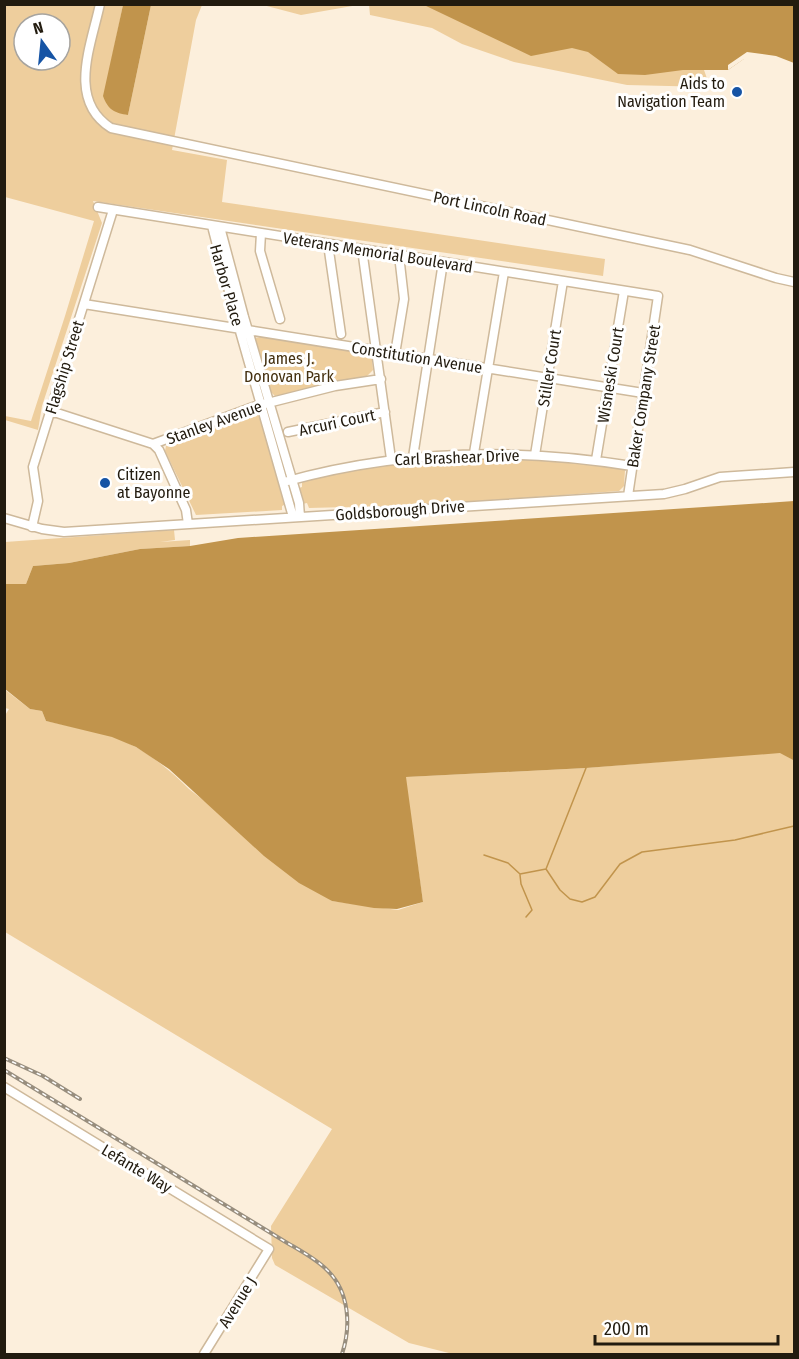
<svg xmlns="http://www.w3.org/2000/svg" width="799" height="1359" viewBox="0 0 799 1359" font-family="'Fira Sans Condensed',sans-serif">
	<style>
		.green { fill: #eece9d; fill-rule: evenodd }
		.water { fill: #c1944c }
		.pier { fill: #fcefdc }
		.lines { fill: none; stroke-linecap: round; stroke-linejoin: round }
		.stream { stroke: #c1944c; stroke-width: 1.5 }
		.minor-casing { stroke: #ceb99b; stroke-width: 11 }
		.minor { stroke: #fff; stroke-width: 8 }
		.rail-casing { stroke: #988e7e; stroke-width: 4 }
		.rail { stroke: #fff; stroke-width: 1.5; stroke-dasharray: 4.5; stroke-linecap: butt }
		.poi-dot { fill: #1654a5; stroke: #fff; stroke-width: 2 }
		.labels { text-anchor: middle; stroke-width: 6; stroke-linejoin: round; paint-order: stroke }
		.poi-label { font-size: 16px; fill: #221b0f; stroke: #fff; text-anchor: end }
		.street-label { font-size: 16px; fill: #221b0f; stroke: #fff }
		.park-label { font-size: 16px; fill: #443010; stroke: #fff }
	</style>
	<rect width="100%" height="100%" fill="#fcefdc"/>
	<!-- green -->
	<path class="green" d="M4,5H123L104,96L128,115L151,5H202L196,20L172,150L227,160L222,202L605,259L603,276L93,201L102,223L42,406L38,430L5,420V416L31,421L65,316L94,221L5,197ZM24,24H60V60H24Z
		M263,5H358L301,15Z
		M369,5H485L747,52L728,70H704L710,87L627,85L514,62L462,44L432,28L370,15Z
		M260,337L364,353L372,359L373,370L367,376L360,379L275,396L270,391L256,342V338Z
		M259,412L286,504L282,506V510L196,515L165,451L166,446L216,424Z
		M484,458L560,461L622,468L625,470L624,486L619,491L423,505L309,508L307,503L302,504L299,488L302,487V482L367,466L414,460Z
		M174,530L175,540L160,542L190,540V546L140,549L69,563L33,566L26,584H5V542Z
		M4,689L30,709L42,711L46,721C68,726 90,730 111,736C141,746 167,767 189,789L332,901L398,910L423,902L405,777L586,768L780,752L793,760L794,1354H453L409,1343L275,1265L272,1258L271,1226L332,1129L5,932L4,717L9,709L5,708Z"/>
	<!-- water -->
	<path class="water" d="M123,5H151L128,115C115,113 108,110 103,96Z
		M424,5H794V65L748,56L728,70H683L645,75L618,74L588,52L572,48L531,56Z
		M794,501V765L793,760L780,753L586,768L406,777L423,902L397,909L374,908L332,901L299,883L264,856L169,769L136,747L112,737L46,721L42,711L30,709L5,689V584H26L33,566L69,563L140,549L190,546L238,538Z"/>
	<!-- pier -->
	<path class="pier" d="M747,52L776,56L794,63V68L780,64L744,59L728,70V65Z"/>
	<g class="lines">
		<!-- stream -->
		<path class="stream" d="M586,768L546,869L560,890L570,899L582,902L595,897L620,864L642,852L735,840L794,826
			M484,855L508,863L520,874L546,869
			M520,875L521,884L532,910L526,917"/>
		<!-- minor casing -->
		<g class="minor-casing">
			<path id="minor" d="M100,4C91,46 67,100 111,128L690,250L776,278L794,282
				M98,207L658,296L628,496
				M212,226L235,314L293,517
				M220,227L244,317L299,503L300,517
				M261,233L260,251L280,319
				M328,244L341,334
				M362,249L391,459
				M84,304L643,393
				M395,354L404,299L399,255
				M49,413H57L153,444L256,406L335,386L381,379
				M288,432L385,412
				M153,444L159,450L186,510L188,524
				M474,453L504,272
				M535,455L563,281
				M413,457L443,262
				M596,460L624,291
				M284,482C398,450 515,447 632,466
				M4,518L42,529L64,532L664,494L685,489L720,477L794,472
				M32,527L38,501L33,467L113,210
				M4,1087L269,1249L204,1354"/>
		</g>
		<!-- minor -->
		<use href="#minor" class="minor"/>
		<!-- rail casing -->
		<g class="rail-casing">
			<path id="rail" d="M4,1058L43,1076L80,1099
				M4,1070L284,1241C299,1250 315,1258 327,1270C350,1292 351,1327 342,1354"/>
		</g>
		<!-- rail -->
		<use href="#rail" class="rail"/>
	</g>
	<!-- markers -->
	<g class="poi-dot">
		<circle cx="737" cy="92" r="6"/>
		<circle cx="105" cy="483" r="6"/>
	</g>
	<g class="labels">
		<!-- poi labels -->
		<g class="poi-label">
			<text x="725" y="89">Aids to<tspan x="725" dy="18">Navigation Team</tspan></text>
			<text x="117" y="480" text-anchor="start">Citizen<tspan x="117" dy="18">at Bayonne</tspan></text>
		</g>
		<!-- street labels -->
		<g class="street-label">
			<text transform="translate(490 208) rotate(12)" y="6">Port Lincoln Road</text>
			<text transform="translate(378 252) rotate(9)" y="6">Veterans Memorial Boulevard</text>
			<text transform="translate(227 285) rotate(74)" y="6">Harbor Place</text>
			<text transform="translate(417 357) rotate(9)" y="6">Constitution Avenue</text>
			<text transform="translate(64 367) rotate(-73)" y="6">Flagship Street</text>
			<text transform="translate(549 368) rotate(-81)" y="6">Stiller Court</text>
			<text transform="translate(610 375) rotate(-81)" y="6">Wisneski Court</text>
			<text transform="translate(643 396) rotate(-81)" y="6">Baker Company Street</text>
			<text transform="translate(214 422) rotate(-20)" y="6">Stanley Avenue</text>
			<text transform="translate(337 422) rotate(-12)" y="6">Arcuri Court</text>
			<text transform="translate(457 457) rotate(-2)" y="6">Carl Brashear Drive</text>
			<text transform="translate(400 510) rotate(-4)" y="6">Goldsborough Drive</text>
			<text transform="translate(137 1168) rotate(31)" y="6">Lefante Way</text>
			<text transform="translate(237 1302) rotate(-58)" y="6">Avenue J</text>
		</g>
		<!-- park labels -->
		<g class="park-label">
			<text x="289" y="364">James J.<tspan x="289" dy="18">Donovan Park</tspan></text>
		</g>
	</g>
	<!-- border -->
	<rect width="799" height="1359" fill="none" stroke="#221b0f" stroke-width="12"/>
	<!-- north arrow -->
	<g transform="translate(42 42) rotate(345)"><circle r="28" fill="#ffffff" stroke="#a7a49f" stroke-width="1.5"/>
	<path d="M0-4.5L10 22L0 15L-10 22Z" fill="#1654a5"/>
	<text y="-9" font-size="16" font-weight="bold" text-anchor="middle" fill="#221b0f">N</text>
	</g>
	<!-- scale -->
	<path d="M595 1335v9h183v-9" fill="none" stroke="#221b0f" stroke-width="3"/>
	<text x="604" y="1335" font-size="18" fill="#221b0f" stroke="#ffffff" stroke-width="4.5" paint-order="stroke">200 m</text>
</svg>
